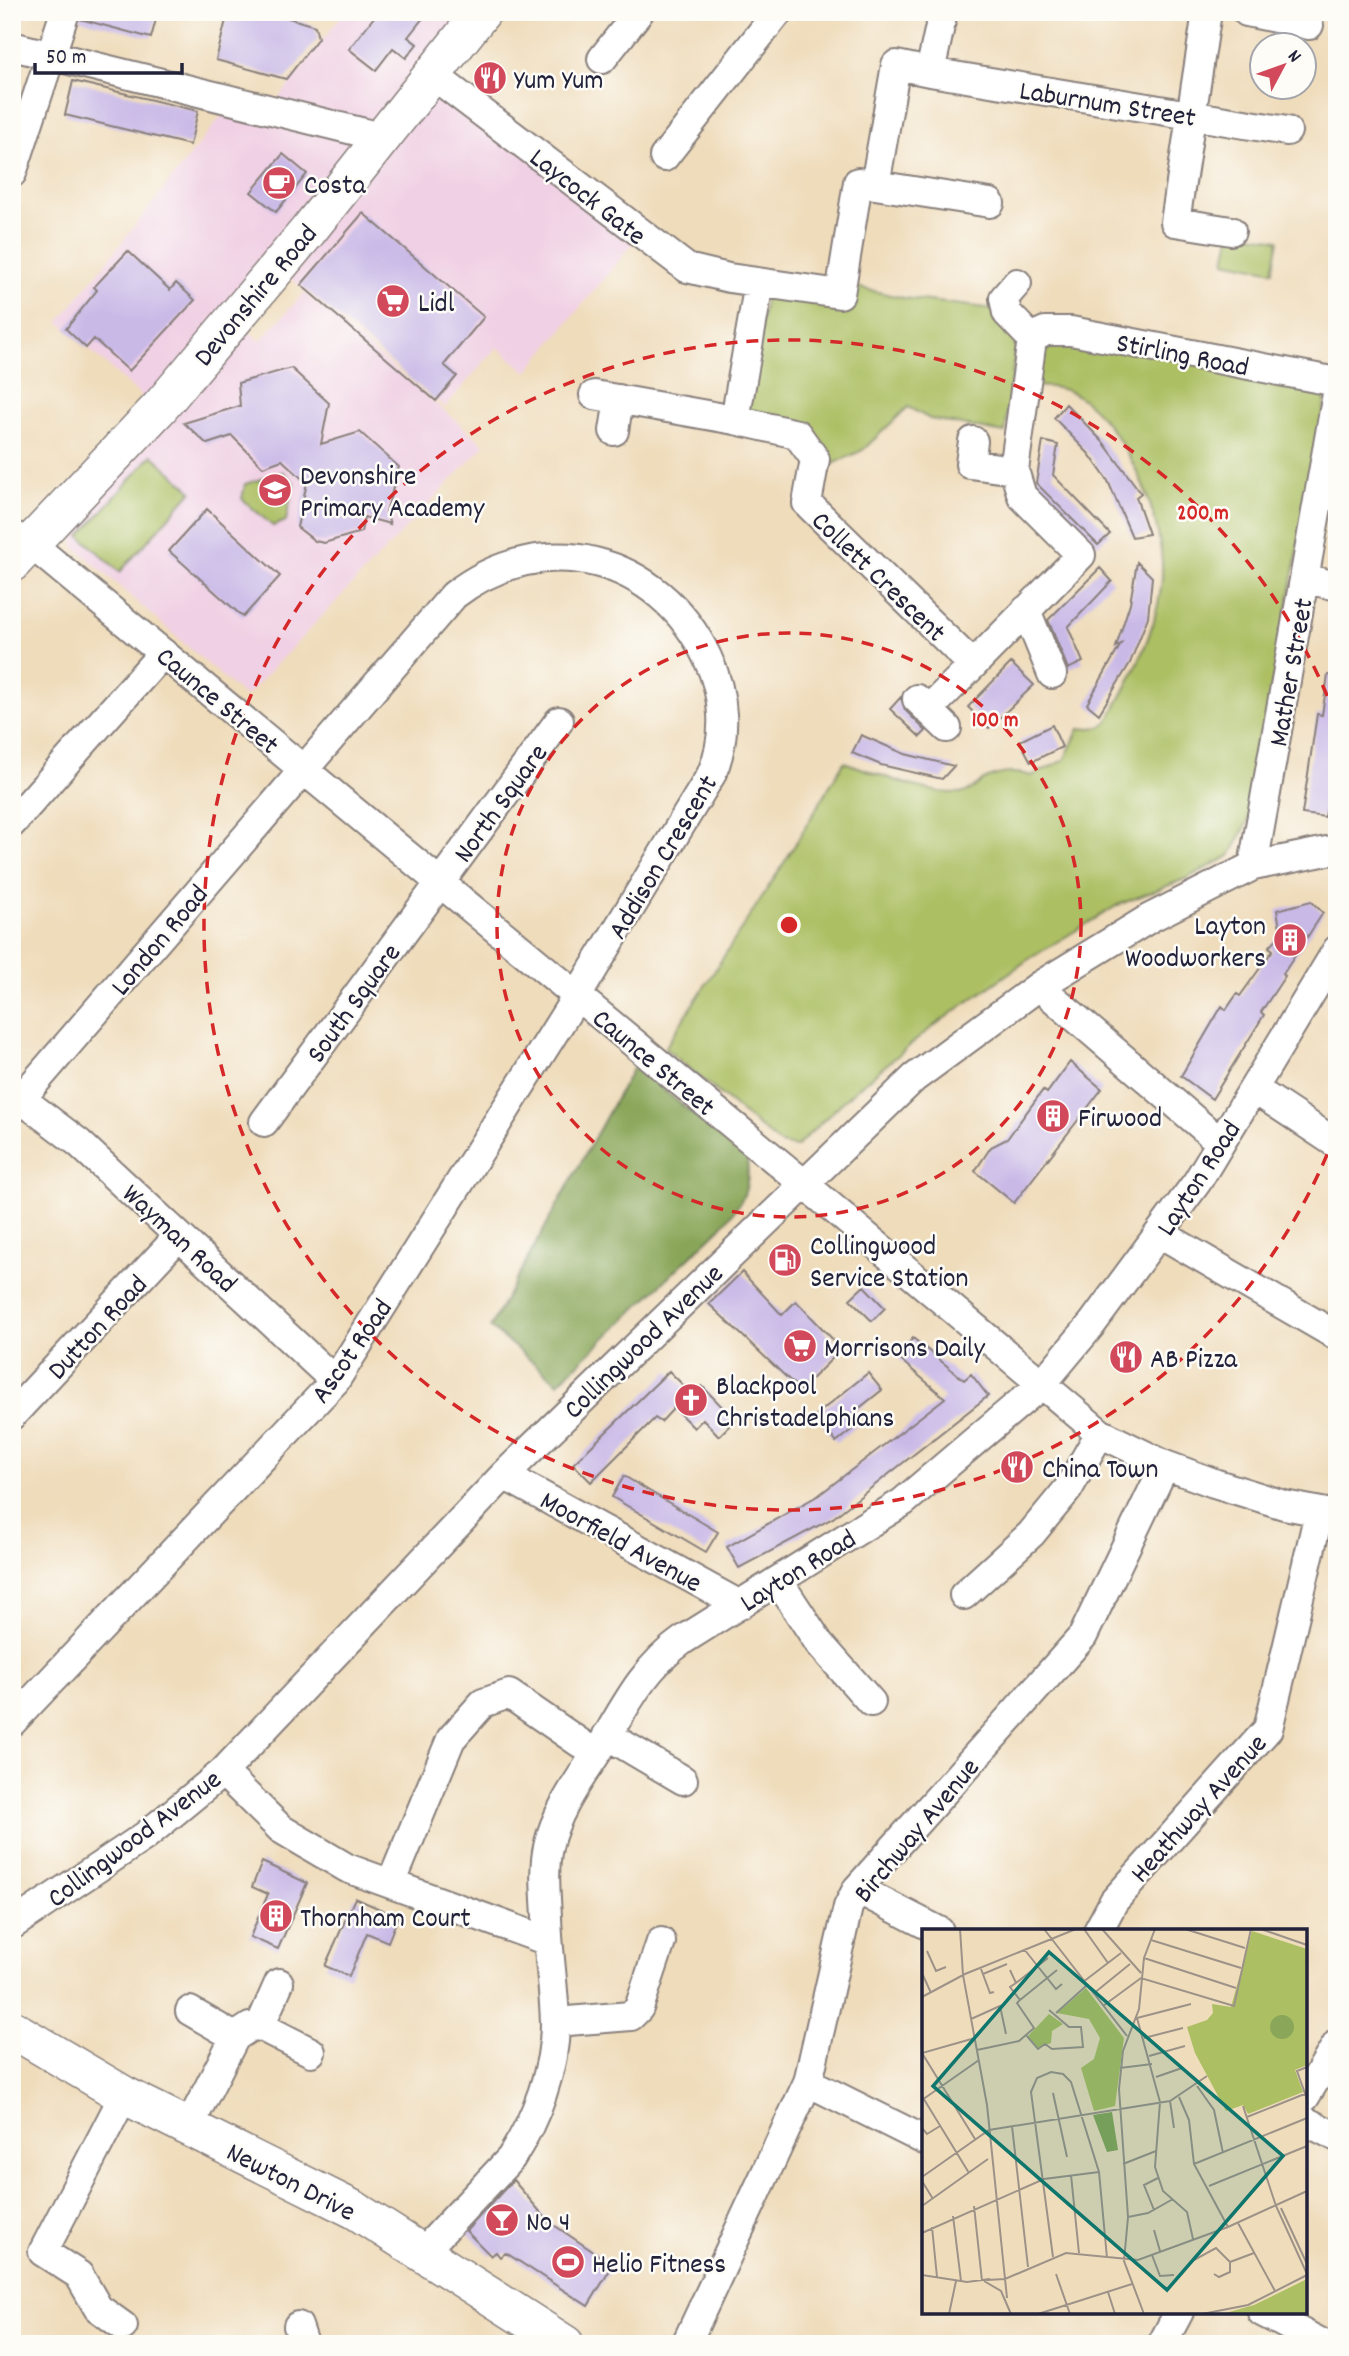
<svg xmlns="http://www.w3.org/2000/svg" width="1349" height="2356" viewBox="0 0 1349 2356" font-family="Dekko,sans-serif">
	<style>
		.built { fill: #f0d0e4 }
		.green { fill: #acbf63; stroke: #67704f; stroke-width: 2 }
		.forest { fill: #89a659; stroke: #56644a; stroke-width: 2 }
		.building { fill: #c9b9e7 }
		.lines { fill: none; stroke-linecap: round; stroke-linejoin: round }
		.minor-casing { stroke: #887f7b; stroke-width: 32 }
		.major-casing { stroke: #887f7b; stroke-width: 40 }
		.minor { stroke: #fff; stroke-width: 28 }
		.major { stroke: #fff; stroke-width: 37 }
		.ring { fill: none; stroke: #d62828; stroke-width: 3.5; stroke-dasharray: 12 9 }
		.labels { text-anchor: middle; stroke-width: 5; stroke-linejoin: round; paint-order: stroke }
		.poi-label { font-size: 28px; fill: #22223b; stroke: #fdfcf7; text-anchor: start }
		.street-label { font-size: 28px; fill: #22223b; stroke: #fdfcf7 }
		.inset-road { fill: none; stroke: #9d9288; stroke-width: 2 }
		.view { fill: #0f766e; fill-opacity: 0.15; stroke: #0f766e; stroke-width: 3.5 }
		.inset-edge { fill: none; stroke: #22223b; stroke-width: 3.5 }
		.centre { fill: #d62828; stroke: #fdfcf7; stroke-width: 3.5 }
		.ring-label { font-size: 21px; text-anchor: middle; font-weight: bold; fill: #d62828; stroke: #fdfcf7; stroke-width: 5; stroke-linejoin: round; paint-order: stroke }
	</style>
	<rect width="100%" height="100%" fill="#fdfcf7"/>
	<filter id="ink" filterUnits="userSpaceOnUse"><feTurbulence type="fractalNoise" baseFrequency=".0143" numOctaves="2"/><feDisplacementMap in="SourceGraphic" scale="14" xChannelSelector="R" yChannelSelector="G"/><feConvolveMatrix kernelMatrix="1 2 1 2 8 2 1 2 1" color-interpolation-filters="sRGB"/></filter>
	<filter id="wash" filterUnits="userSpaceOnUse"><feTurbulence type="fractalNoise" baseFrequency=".00686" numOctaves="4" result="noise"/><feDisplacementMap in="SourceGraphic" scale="28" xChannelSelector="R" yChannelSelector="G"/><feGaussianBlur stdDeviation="1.57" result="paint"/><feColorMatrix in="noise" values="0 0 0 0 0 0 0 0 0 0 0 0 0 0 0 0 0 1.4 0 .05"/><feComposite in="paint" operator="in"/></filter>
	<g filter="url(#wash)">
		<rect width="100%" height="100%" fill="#efdcbb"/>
		<!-- built -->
		<path class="built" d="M344,12H481L428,77L638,237L527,372L497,347L445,407L277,267L157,410L59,322L234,100L271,109Z
			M304,293L485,445L245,697L75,547L72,537L80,521L246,329L260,341Z"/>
		<!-- green -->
		<path class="green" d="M1231,231L1279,240L1273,271L1225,261Z
			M856,287L904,298L994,309L1017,334L1005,433L930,419L908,407L863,450L833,464L820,450L746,414L766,294L850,306Z
			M1062,336L1328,386L1248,822L1230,856L1185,879L1118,905L1029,959L935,1025L853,1092L796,1147L780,1144L665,1048L787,858L844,762C877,773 926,795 961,793C971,793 976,784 984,780C999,772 1017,771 1032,776L1064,760L1079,729L1101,727L1107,722C1131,680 1154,636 1161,588C1170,528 1127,426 1075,394C1063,387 1048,387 1034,386L1040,350Z
			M152,455L192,491L120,572L80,536Z
			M283,472L294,483L286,521L273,526L242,499L245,484Z"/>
		<!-- forest -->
		<path class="forest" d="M634,1066L747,1158C751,1193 742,1202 720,1228L558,1383L490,1327Z"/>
		<g id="blocks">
			<!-- building -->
			<path class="building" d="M81,12H158L151,38L80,19Z
				M228,12H269L315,26L318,38L286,79L216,60Z
				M378,12H414L423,18L408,37L417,44L406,58L393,48L376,70L349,49Z
				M73,81L198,111L190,145L65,115Z
				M283,154L307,174L276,212L251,192Z
				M363,213L484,317L444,365L457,376L436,401L301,285Z
				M128,251L170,290L176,283L195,300L129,371L94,339L86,348L66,329L97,290L94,287Z
				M291,368L329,403L321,444L360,432L399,467L386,512L390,524L364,517L361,532L324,543L315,541L297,527L307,483L282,460L263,467L232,436L207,444L184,423L240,406L238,383Z
				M1066,404L1103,442L1141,493L1136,497L1149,534L1132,537L1108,481L1089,454L1054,418Z
				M1043,441L1058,445L1053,475L1110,534L1098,545L1036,483Z
				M207,509L280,576L243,617L169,551Z
				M1137,562L1152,577L1148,617L1130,663L1099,714L1087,704L1121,644L1116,647L1130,603Z
				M1100,568L1112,581L1068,627L1083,662L1068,669L1048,620Z
				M1011,663L1034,685L989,728L968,707Z
				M1328,675L1337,676V760L1325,817L1302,814L1317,714L1322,715Z
				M901,697L905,710L926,731L920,737L890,709Z
				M1052,725L1062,747L1031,762L1020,741Z
				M861,735L905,754L954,766L942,779L881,765L852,753Z
				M1311,901L1323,913L1283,974L1285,976L1261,1012L1264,1015L1212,1099L1181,1076L1222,1006L1226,1010L1237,994L1240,996L1273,950L1269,947L1281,934L1277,910Z
				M1070,1062L1102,1089L1014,1203L975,1171L991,1147L1007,1139L1043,1090L1047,1093Z
				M742,1272L782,1315L796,1301L842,1349L800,1390L709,1304Z
				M864,1286L885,1308L872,1321L850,1299Z
				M913,1338L964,1380L971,1374L988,1396L833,1518L739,1568L727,1547L819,1495L945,1398L897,1357Z
				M669,1371L693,1395L702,1386L735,1420L719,1436L703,1419L694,1428L674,1408L661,1422L655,1418L591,1482L573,1464Z
				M868,1373L882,1390L852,1414L859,1424L836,1442L816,1415Z
				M624,1476L718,1532L706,1552L612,1497Z
				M262,1862L307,1883L278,1949L250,1937L268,1894L252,1887Z
				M355,1898L398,1917L388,1942L367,1933L349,1976L325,1966Z
				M513,2180L548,2221L613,2265L588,2306L506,2253L500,2257L496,2252L491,2256L466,2231Z"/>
		</g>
	</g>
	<g filter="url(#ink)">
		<use href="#blocks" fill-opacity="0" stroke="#887f7b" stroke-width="2"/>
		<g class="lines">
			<!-- minor casing -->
			<g class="minor-casing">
				<path id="minor" d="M1207,12L1175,222L1231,231
					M1247,12L1309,25
					M12,46L381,137
					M602,59L639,12
					M930,72L1287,131
					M433,75L687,268L729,278L840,294L858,182L875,185L896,65L930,72L943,12
					M664,157L778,12
					M12,173L65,12
					M875,185L990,203
					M759,283L735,420L797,434L815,459L807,503L973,665L1081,555L1022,496L1014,470L1032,339
					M1017,283L1004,298L1007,313L1032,339
					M1032,339L1045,331H1071L1337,382
					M594,395L735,420
					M614,431L619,399
					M973,441L970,464L1014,470
					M12,535L31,544L803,1183L1100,1433L1165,1465L1214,1483L1284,1505L1337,1515
					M1306,579L1337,586
					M1026,610L1052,674
					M917,699L947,728
					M928,710L973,665
					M12,823L163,653
					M1253,866L1337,394
					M1039,986L1220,1142
					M1254,1089L1337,1144
					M12,1092L79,1143L335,1381
					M12,1109L454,595C543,526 659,556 707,657C725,694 728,737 711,775L577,996L335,1381L12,1722
					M264,1122L559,721
					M1161,1234L1337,1336
					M12,1415L179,1236
					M504,1475L740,1605
					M779,1582L819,1643L871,1702
					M964,1595L1031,1534L1068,1489L1100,1433
					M607,1735L683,1780
					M223,1772L281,1829L347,1868L548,1941
					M391,1884L451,1739L483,1703L509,1694L596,1754
					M857,1889L939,1931
					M12,1925L145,1836L223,1772L504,1475L914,1078L1039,986L1150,918L1253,866L1337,849
					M1098,1931L1114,1901L1268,1729L1319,1513
					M190,2011L235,2037
					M555,2022L631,2016L639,2008L661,1942
					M260,2026L311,2052
					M808,2082L924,2140
					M1305,2097L1337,2044
					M1305,2121L1337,2137
					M188,2128L235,2037L250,2027L260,2026L279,1983
					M423,2252L511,2158C536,2119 555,2069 555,2023C554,1987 548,1952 547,1917C546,1894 543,1870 548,1847C556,1809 585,1772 605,1740C627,1702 646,1666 683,1640L903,1502L1041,1385L1092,1324L1197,1182L1337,950
					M1262,2312L1323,2344
					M123,2326L98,2308L79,2275L43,2252L124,2095
					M298,2326L304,2344
					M686,2344L808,2082L848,1907L857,1889L1083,1636L1165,1465
					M1162,2344L1179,2312"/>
			</g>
			<!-- major casing -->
			<g class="major-casing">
				<path id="major" d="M12,563L160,407L308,231L482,12
					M12,2029L124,2095L355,2210L565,2344"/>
			</g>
			<!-- minor -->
			<use href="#minor" class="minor"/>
			<!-- major -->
			<use href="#major" class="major"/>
		</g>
	</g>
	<!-- distance rings -->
	<g class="ring">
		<circle cx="789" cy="925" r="292"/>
		<path d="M1335 1135A585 585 0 1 1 1335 715"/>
	</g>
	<!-- icons -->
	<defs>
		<g id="restaurant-disc" transform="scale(1.75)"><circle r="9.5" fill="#d1495b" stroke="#fdfcf7"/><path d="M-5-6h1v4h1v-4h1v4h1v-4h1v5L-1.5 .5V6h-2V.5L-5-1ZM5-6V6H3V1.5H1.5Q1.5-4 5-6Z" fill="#fff"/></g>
		<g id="cafe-disc" transform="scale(1.75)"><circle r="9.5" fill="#d1495b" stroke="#fdfcf7"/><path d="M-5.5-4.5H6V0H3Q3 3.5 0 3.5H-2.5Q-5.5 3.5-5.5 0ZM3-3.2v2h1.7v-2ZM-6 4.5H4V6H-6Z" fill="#fff"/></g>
		<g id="supermarket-disc" transform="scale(1.75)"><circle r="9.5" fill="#d1495b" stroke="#fdfcf7"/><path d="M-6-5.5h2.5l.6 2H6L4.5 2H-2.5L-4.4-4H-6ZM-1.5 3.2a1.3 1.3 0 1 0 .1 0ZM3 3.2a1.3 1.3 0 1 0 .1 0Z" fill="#fff"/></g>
		<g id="school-disc" transform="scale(1.75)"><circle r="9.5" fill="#d1495b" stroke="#fdfcf7"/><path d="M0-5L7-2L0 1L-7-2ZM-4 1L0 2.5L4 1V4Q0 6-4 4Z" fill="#fff"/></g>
		<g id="building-disc" transform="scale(1.75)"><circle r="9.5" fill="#d1495b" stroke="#fdfcf7"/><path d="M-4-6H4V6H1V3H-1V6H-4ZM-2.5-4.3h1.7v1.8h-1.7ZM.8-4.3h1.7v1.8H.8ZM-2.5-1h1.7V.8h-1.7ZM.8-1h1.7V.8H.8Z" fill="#fff"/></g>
		<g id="fuel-disc" transform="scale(1.75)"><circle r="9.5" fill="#d1495b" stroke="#fdfcf7"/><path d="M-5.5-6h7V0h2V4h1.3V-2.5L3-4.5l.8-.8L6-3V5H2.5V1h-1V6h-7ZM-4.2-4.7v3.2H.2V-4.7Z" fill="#fff"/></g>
		<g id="church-disc" transform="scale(1.75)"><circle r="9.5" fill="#d1495b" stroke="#fdfcf7"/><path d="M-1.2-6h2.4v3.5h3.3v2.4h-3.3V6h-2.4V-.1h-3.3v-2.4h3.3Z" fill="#fff"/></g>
		<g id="bar-disc" transform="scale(1.75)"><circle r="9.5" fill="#d1495b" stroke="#fdfcf7"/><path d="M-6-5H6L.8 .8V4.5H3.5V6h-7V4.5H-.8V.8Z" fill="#fff"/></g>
		<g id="stadium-disc" transform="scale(1.75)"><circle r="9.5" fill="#d1495b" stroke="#fdfcf7"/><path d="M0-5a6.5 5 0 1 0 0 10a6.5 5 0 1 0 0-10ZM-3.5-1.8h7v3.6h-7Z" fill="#fff"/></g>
	</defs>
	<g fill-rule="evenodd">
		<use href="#restaurant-disc" x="490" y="78"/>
		<use href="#cafe-disc" x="279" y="183"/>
		<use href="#supermarket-disc" x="393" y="301"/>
		<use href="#school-disc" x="275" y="490"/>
		<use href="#building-disc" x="1290" y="940"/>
		<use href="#building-disc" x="1053" y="1116"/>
		<use href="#fuel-disc" x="785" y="1260"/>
		<use href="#supermarket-disc" x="800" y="1346"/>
		<use href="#restaurant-disc" x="1126" y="1357"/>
		<use href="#church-disc" x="691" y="1400"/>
		<use href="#restaurant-disc" x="1017" y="1467"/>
		<use href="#building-disc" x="276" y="1916"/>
		<use href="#bar-disc" x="502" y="2220"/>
		<use href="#stadium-disc" x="568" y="2262"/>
	</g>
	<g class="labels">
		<!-- poi labels -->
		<g class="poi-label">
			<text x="514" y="88">Yum Yum</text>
			<text x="304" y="193">Costa</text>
			<text x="418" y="311">Lidl</text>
			<text x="300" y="484">Devonshire<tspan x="300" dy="32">Primary Academy</tspan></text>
			<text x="1266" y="934" text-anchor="end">Layton<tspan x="1266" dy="32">Woodworkers</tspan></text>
			<text x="1078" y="1126">Firwood</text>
			<text x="810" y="1254">Collingwood<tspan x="810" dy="32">Service Station</tspan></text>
			<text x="824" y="1356">Morrisons Daily</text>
			<text x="1150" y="1367">AB Pizza</text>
			<text x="716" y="1394">Blackpool<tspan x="716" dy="32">Christadelphians</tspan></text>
			<text x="1042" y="1477">China Town</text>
			<text x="300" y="1926">Thornham Court</text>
			<text x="526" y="2230">No 4</text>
			<text x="592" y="2272">Helio Fitness</text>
		</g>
		<!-- street labels -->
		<g class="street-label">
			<text transform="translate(1108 102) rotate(9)" y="10">Laburnum Street</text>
			<text transform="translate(589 195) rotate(38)" y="10">Laycock Gate</text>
			<text transform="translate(254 294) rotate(-50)" y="10">Devonshire Road</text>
			<text transform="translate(1183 353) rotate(11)" y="10">Stirling Road</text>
			<text transform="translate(880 575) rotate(44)" y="10">Collett Crescent</text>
			<text transform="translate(1289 672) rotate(-80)" y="10">Mather Street</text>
			<text transform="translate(219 699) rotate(40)" y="10">Caunce Street</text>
			<text transform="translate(499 802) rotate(-54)" y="10">North Square</text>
			<text transform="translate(661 856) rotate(-59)" y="10">Addison Crescent</text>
			<text transform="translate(158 939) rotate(-50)" y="10">London Road</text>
			<text transform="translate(352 1002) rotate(-54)" y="10">South Square</text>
			<text transform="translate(655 1061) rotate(40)" y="10">Caunce Street</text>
			<text transform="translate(1197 1177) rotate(-57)" y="10">Layton Road</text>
			<text transform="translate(181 1237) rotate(43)" y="10">Wayman Road</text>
			<text transform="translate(96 1326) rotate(-47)" y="10">Dutton Road</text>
			<text transform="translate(642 1340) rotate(-44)" y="10">Collingwood Avenue</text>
			<text transform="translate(350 1350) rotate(-55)" y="10">Ascot Road</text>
			<text transform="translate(622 1540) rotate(29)" y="10">Moorfield Avenue</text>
			<text transform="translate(797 1569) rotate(-32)" y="10">Layton Road</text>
			<text transform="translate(1197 1807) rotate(-48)" y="10">Heathway Avenue</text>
			<text transform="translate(915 1829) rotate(-50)" y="10">Birchway Avenue</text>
			<text transform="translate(133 1837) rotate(-37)" y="10">Collingwood Avenue</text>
			<text transform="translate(292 2180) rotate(27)" y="10">Newton Drive</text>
		</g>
	</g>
	<!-- overview -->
	<g transform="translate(922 1929)">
		<rect width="385" height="385" fill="#efdcbb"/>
		<path d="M330,2L385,20V136L373,141L381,163L326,185L321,176L304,182L273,124L265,98L285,91L291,84L290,75L309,78ZM164,59L202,109L193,177L172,182L159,139L172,130L178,109L167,90L135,84ZM127,85L141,95L130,102L129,114L116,119L106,107ZM385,350V385H300L332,376Z" fill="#acbf63"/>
		<path d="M348 98a12 12 0 1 1 24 0a12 12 0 1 1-24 0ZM190,183L196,221L185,223L171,186Z" fill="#89a659"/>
		<path class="inset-road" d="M38,0L41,46L65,176L85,369M122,0L205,107M162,0L186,34M180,0L219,44M263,0L323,19M339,0L385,16M229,11L319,39M102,20L134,60L140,55M5,22L14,42L24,38M222,29L314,59M59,40L68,64L72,63M0,44L9,64M61,45L85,35M161,53L199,24M94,54L126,29M171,65L208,35M0,68L43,45L154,0M98,71L135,41M181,77L219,49L312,77L329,0M134,84L164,57M215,89L238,173L233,238L241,262L265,283L271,310M215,89L269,75M49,90L78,77L84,105M104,106L116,120L123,115L130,120L161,118L159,98H147L127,81M222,109L261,99M55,121L97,112L112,99L95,74L98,71L88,58L94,54L88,41M227,127L263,117M385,138L375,142L385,170M198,139L230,135M234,148L260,139M275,157L292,181L301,224M131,164L145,228M0,167L47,244M257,168L267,191L272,235L306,298M0,171L57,131M248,172L252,199M321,177L354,277L385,345M325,188L385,164M90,197L106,338M0,199L5,205L18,197M53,210L0,124L53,109M201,235L234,222M272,235L385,189M149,246L157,324M0,248L67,201L248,172L285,147M0,252L11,270M287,257L385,217M0,277L66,230M52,277L60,352M359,279L385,335M232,281L222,256L236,249M31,287L39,352M206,288L226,284L251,270M316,294L353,362M10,298L15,348M232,301L238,322M0,304L122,250L177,243M230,326L238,347L252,346M131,328L109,163L115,149L129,143L141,145L149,153L177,243L185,329M272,331L294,319L308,333L332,324M134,345L148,385M292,345L297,348L308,343V333M0,346L45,353L68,350M65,351L83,350L144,324L216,331L306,298L385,262M62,352L79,362L89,385M186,363L193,385M27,385L34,352M116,385L210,355M222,385L202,332L206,288L197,160L201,122L217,80L222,29L233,0M280,385L326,376L385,346"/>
		<path class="view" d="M127,23L361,227L245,361L11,157Z"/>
		<rect width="385" height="385" class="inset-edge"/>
	</g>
	<circle cx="789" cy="925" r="10" class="centre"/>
	<g class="ring-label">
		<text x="1203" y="519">200 m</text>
		<text x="995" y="726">100 m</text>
	</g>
	<!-- margin -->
	<rect width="1349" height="2356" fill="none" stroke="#fdfcf7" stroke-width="42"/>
	<!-- north arrow -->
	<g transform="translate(1283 66) rotate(49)"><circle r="33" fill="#fdfcf7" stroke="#a5a5ac" stroke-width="2"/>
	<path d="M0-5L12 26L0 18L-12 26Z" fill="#d1495b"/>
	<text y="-10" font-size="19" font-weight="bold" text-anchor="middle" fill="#22223b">N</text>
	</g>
	<!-- scale -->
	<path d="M35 63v10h147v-10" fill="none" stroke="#22223b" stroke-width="3.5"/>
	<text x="46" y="63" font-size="21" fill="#22223b" stroke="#fdfcf7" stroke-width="5" paint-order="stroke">50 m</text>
</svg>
